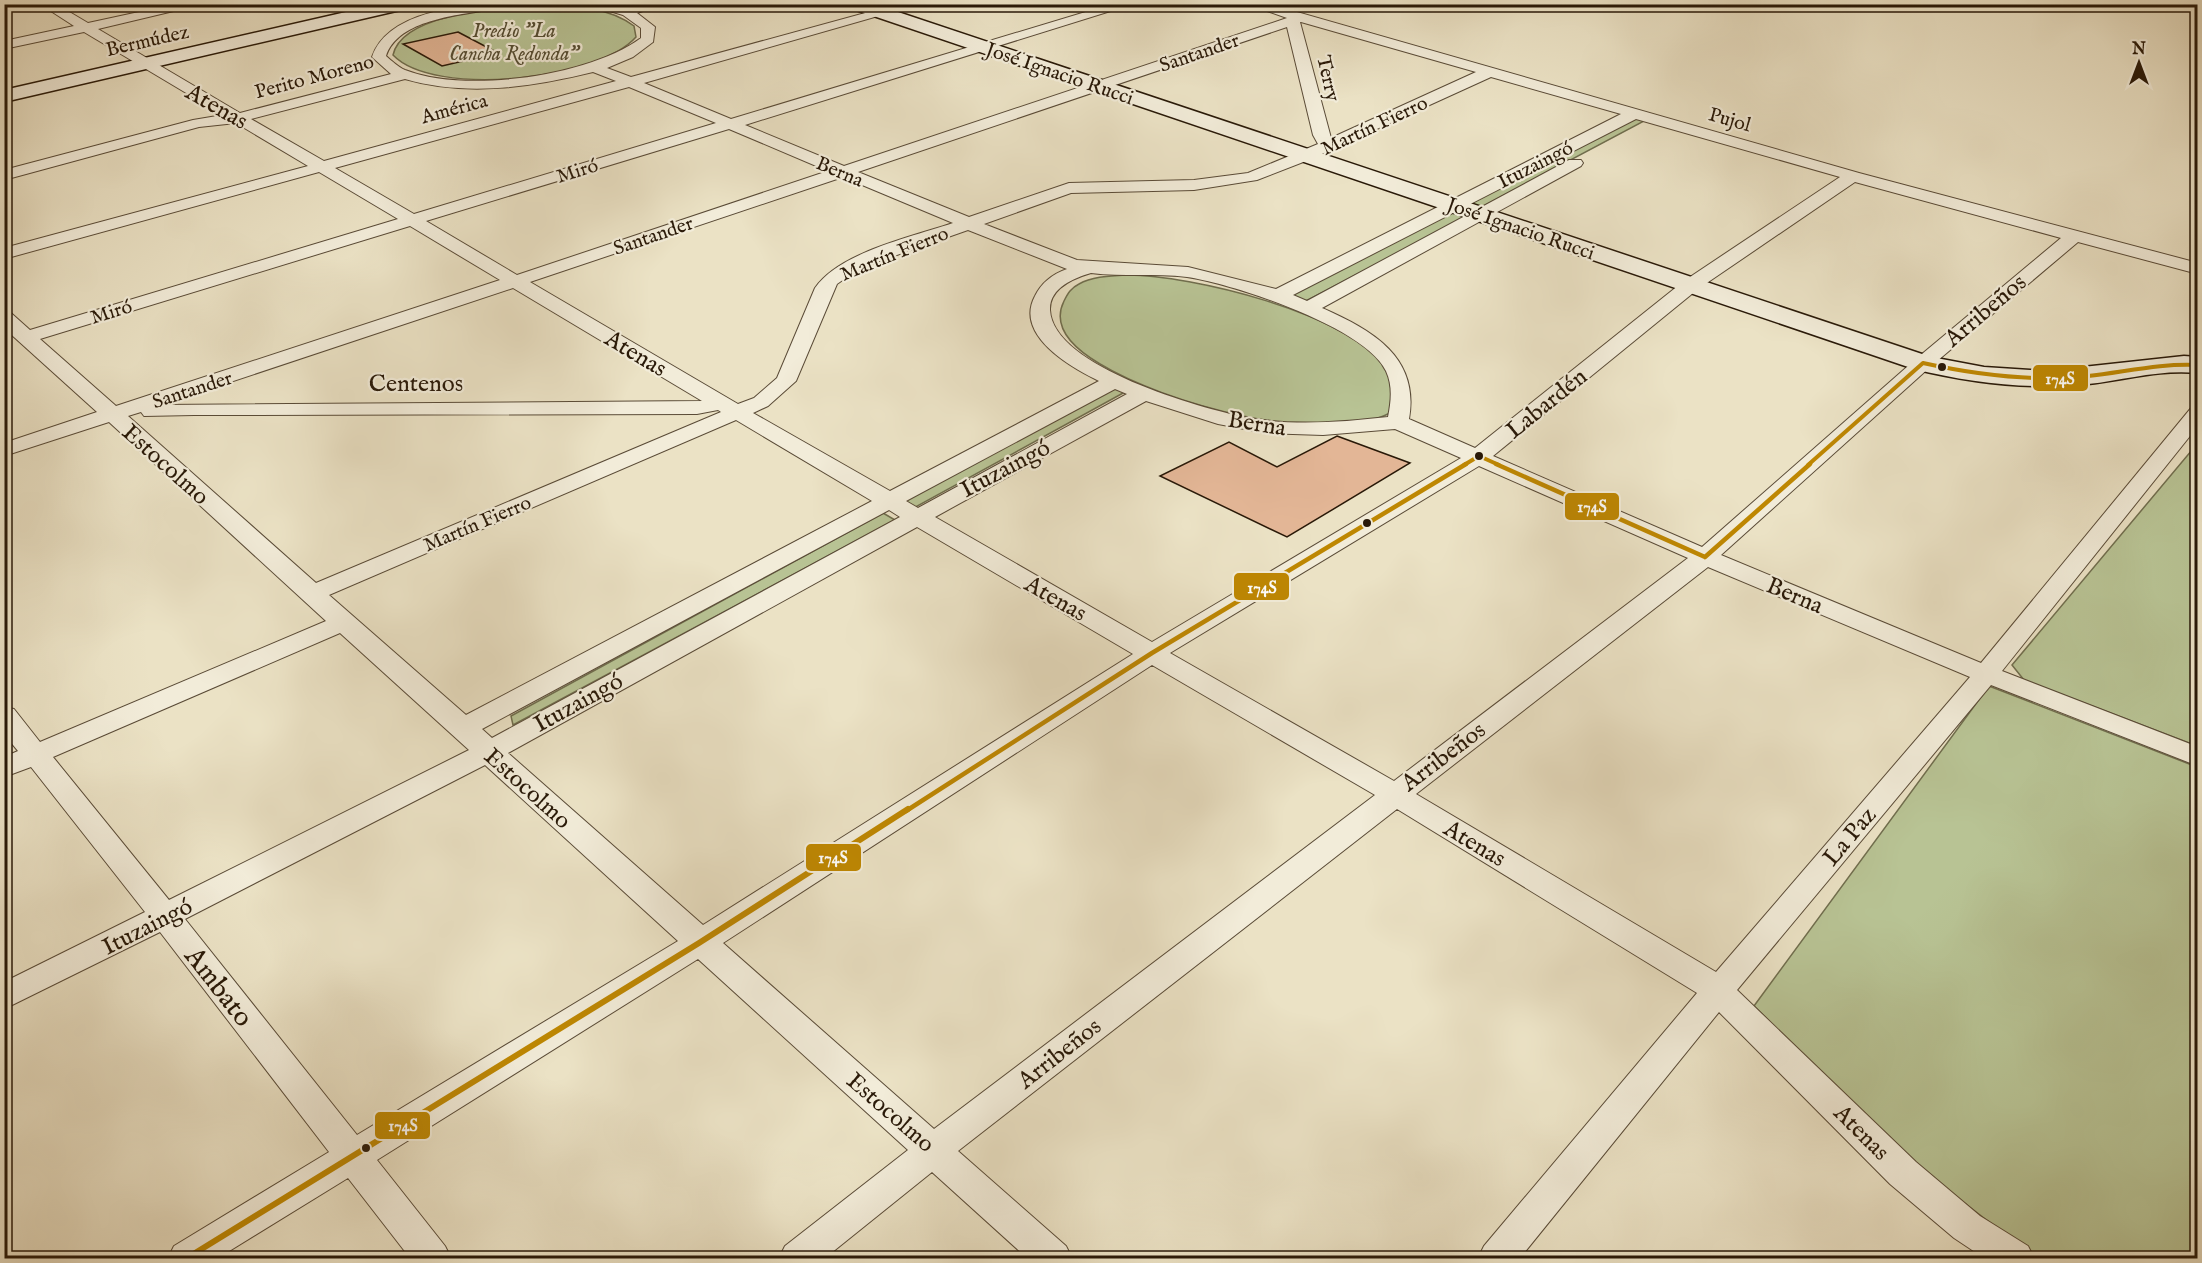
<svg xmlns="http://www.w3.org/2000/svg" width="2202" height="1263" viewBox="0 0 2202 1263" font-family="'IM FELL English',serif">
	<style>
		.green { fill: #b8c394; stroke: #706e4e; stroke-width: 1.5 }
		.building { fill: #e3b696; stroke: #291908; stroke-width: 1.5 }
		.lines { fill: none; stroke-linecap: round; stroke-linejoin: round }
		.street-casing { stroke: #5a4b37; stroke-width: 2 }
		.secondary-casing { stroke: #291908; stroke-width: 3 }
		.street { fill: #f2ecd9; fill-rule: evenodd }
		.secondary { fill: #f2ecd9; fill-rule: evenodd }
		.bus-1-far2-casing { stroke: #f2ecd9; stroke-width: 8 }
		.bus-1-far1-casing { stroke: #f2ecd9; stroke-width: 9 }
		.bus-1-casing { stroke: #f2ecd9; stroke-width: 10 }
		.bus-1-far2 { stroke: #be8702; stroke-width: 4 }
		.bus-1-far1 { stroke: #be8702; stroke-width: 4.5 }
		.bus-1 { stroke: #be8702; stroke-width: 6 }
		.bus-dot { fill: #291908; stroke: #f2ecd9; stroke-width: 2 }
		.labels { text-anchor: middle; stroke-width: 4.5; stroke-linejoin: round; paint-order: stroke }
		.far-park-label { font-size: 20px; font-style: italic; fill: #544c32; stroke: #f2ecd9 }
		.far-street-label { font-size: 20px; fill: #291908; stroke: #f2ecd9 }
		.street-label { font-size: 24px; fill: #291908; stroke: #f2ecd9 }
		.near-street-label { font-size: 28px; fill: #291908; stroke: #f2ecd9 }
		.line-badge { stroke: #f2ecd9; stroke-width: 2 }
		.badge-label { font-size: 16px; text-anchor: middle; font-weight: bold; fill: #fff }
	</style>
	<rect width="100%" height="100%" fill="#ebe2c5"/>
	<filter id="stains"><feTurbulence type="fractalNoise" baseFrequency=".00333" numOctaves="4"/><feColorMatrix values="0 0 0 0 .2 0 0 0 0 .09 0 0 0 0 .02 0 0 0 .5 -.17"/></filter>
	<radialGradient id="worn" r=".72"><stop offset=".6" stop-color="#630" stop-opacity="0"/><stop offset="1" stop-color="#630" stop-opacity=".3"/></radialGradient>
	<!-- green -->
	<path class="green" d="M536,5C570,6 606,5 634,26L636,37C598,80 434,98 393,55C402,13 500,8 536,5Z
		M1634,116L1646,120L1478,209L1466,206Z
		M1450,211L1467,217L1302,303L1284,296Z
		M1128,275C1189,275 1351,313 1385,368C1393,382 1391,398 1390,413C1323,448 1162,402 1100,364C1078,351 1050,329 1064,301C1068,293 1071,288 1079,284C1093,276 1112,276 1128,275Z
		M1114,387L1125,392L912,509L900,503Z
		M2197,444V746L2024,680L2012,665Z
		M883,513L895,520L513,725L511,716Z
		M1989,686L2197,767V1258H2044L2022,1247L1908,1160L1754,1006Z"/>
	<!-- building -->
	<path class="building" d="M458,32L498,53L442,66L403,44Z
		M1337,436L1410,463L1287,537L1160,476L1229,442L1277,467Z"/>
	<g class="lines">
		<!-- street casing -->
		<g class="street-casing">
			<path id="street" d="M40,4H56L88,23L176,4H203L98,29L240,113L391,74L372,57C388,10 466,4 508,4C501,10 490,9 481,11C451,16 397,22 386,56C392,61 398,67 405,70C465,94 590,76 641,38V28L623,15L586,4C599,4 611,6 625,8C635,9 651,4 663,4L637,13L655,27L653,42L633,57L607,68L631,77L898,4H920L644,83L731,119L1112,4H1133L745,125L844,166L1287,18L1247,4H1269L1859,173L2198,263V274L2078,242L1930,367L1721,555L1981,663L2191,408L2198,406V426L2002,671L2198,747V766L1991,685L1737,990L1916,1162L1980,1216L2028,1246L2034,1258H1984L1954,1238L1890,1184L1719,1012L1520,1258H1478L1484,1246L1697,993L1397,809L958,1151L1066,1246L1072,1258H1027L932,1172L825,1258H779L785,1246L908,1150L698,959L377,1160L445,1246L451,1258H410L348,1178L218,1258H168L174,1246L329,1152L160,932L4,1009V982L145,912L31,767L4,777V757L18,751L4,734V707L14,709L40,742L326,621L109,422L4,456V443L97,412L4,328V311L11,313L30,330L398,219L319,172L4,259V248L308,166L236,123L199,127L4,180V170L193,120L223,115L84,32L4,49V41L74,26ZM1300,22H1301L1476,72L1331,138ZM1287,27L1313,135L1318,144L1248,173L1194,180L1069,183L969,217L858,172ZM593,72L616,81L324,161L251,119L405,79C467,97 532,87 593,72ZM1491,77L1621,114L1276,289L1188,267L1077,260L984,224L1071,193L1194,190L1257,180L1311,159ZM629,87L716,123L414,214L335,168ZM1636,119L1840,177L1684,281L1475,448L1409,419C1420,357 1372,330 1322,308L1581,166L1583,163L1581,160H1569L1307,301L1293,295ZM729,129L828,171L517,275L426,221ZM843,177L953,223C912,237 840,252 815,288L777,378L754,398L738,404L530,282ZM1855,182L2061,238L1916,359L1702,547L1493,456L1698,289ZM410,226L500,280L116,406L40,339ZM968,230L1067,269C1053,274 1042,282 1035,296C1014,335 1070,367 1099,381L890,491L753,413L768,406L796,381L837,284L860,268ZM1091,273C1123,277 1155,273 1187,277C1234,284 1365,327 1386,371C1393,386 1391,402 1388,417C1342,422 1294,426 1248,418C1200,408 1053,367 1050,310C1049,288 1074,278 1091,273ZM513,288L702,401L161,405ZM1115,389L1127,394L918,508L906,501ZM1146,401L1218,424L1266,433L1323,435L1395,429L1461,458L1152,642L935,517ZM718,410L721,412L316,583L128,416L141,412L144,416L194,415L697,414ZM736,420L872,501L466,715L329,595ZM1479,466L1688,558L1394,781L1170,653ZM889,510L900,517L492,738L482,729ZM917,527L1133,654L703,925L508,753ZM1708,567L1970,677L1716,972L1416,794ZM340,633L469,750L169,900L53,757ZM1152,665L1375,795L934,1129L723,943ZM485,765L678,941L357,1135L185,919Z"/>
		</g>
		<!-- secondary casing -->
		<g class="secondary-casing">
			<path id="secondary" d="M381,4H413L405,9L4,102V90Z
				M848,4H874L1931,357L1984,367L2046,371L2184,356L2198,357V373C2160,369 2125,380 2088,384C2029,390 1971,383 1914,369L850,8Z"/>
		</g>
		<!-- street -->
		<use href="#street" class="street"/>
		<!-- secondary -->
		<use href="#secondary" class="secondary"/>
		<!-- bus-1-far2 casing -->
		<g class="bus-1-far2-casing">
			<path id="bus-1-far2" d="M1923,363C1977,375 2032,382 2088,376C2125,372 2160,363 2198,365
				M1479,456L1499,465
				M1464,465L1479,456
				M1808,465L1923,363"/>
		</g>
		<!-- bus-1-far1 casing -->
		<g class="bus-1-far1-casing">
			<path id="bus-1-far1" d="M1496,464L1705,557
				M1705,557L1810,464
				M906,811L1152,653L1466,464"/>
		</g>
		<!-- bus-1 casing -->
		<g class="bus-1-casing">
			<path id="bus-1" d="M187,1258L699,943L908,809"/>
		</g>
		<!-- bus-1-far2 -->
		<use href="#bus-1-far2" class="bus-1-far2"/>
		<!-- bus-1-far1 -->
		<use href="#bus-1-far1" class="bus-1-far1"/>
		<!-- bus-1 -->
		<use href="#bus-1" class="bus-1"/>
	</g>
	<!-- markers -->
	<g class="bus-dot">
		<circle cx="1942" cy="367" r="5"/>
		<circle cx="1479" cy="456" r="5"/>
		<circle cx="1367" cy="523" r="5"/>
		<circle cx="366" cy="1148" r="5"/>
	</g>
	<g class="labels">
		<!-- far-park labels -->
		<g class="far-park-label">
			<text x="514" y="37">Predio "La<tspan x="514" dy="23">Cancha Redonda"</tspan></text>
		</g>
		<!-- far-street labels -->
		<g class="far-street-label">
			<text transform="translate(147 40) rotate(-13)" y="7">Bermúdez</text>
			<text transform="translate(1199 52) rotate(-19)" y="7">Santander</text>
			<text transform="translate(1060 73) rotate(19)" y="7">José Ignacio Rucci</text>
			<text transform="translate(314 76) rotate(-15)" y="7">Perito Moreno</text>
			<text transform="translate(1329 78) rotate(77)" y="7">Terry</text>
			<text transform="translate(454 108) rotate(-15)" y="7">América</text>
			<text transform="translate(1730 119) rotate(16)" y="7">Pujol</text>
			<text transform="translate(1374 125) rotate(-25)" y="7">Martín Fierro</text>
			<text transform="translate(1535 164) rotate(-27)" y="7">Ituzaingó</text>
			<text transform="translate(577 170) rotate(-17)" y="7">Miró</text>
			<text transform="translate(840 171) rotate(23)" y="7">Berna</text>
			<text transform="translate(1521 228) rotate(19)" y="7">José Ignacio Rucci</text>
			<text transform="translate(653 235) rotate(-19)" y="7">Santander</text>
			<text transform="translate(894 253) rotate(-22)" y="7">Martín Fierro</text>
			<text transform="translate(111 311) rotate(-17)" y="7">Miró</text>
			<text transform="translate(192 389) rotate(-18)" y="7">Santander</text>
			<text transform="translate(477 523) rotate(-23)" y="7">Martín Fierro</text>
		</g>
		<!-- street labels -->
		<g class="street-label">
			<text transform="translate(217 106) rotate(30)" y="8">Atenas</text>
			<text transform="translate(1985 310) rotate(-40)" y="8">Arribeños</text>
			<text transform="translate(636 353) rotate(31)" y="8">Atenas</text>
			<text x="416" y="391">Centenos</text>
			<text transform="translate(1546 403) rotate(-39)" y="8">Labardén</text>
			<text transform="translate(1257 423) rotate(9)" y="8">Berna</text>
			<text transform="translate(166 464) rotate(42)" y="8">Estocolmo</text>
			<text transform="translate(1005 468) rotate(-28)" y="8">Ituzaingó</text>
			<text transform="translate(1795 595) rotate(23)" y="8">Berna</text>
			<text transform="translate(1056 598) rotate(30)" y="8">Atenas</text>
			<text transform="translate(578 702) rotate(-29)" y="8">Ituzaingó</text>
			<text transform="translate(1443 756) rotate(-37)" y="8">Arribeños</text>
			<text transform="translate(528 788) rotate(42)" y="8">Estocolmo</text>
			<text transform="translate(1849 836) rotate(-50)" y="8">La Paz</text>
			<text transform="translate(1475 843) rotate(31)" y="8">Atenas</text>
			<text transform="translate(147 926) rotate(-27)" y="8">Ituzaingó</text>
			<text transform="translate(1059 1053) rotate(-38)" y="8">Arribeños</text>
			<text transform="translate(891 1112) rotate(41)" y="8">Estocolmo</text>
			<text transform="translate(1862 1132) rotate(45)" y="8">Atenas</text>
		</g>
		<!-- near-street labels -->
		<g class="near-street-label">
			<text transform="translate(220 986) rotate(52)" y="10">Ambato</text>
		</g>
	</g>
	<g class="line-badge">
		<rect x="2032" y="364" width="57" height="28" rx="6" fill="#be8702"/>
		<rect x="1564" y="492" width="56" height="29" rx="6" fill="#be8702"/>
		<rect x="1233" y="572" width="57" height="29" rx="6" fill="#be8702"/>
		<rect x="805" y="843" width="57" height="29" rx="6" fill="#be8702"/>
		<rect x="374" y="1111" width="57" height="29" rx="6" fill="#be8702"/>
	</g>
	<g class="badge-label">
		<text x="2060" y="384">174S</text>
		<text x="1592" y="512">174S</text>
		<text x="1262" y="593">174S</text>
		<text x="833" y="863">174S</text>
		<text x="403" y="1131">174S</text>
	</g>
	<!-- margin -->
	<rect width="2202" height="1263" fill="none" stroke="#ebe2c5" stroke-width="24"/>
	<rect x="6" y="6" width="2190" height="1251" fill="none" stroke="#291908" stroke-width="3"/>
	<rect x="12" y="12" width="2178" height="1239" fill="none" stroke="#291908" stroke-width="1.5"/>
	<!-- north arrow -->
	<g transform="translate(2139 63)" stroke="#f2ecd9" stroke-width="4.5" paint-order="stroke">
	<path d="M0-4.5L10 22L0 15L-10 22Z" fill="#291908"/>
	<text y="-9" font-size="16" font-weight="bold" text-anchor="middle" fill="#291908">N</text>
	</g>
	<rect width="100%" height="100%" filter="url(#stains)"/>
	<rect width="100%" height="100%" fill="url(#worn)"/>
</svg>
